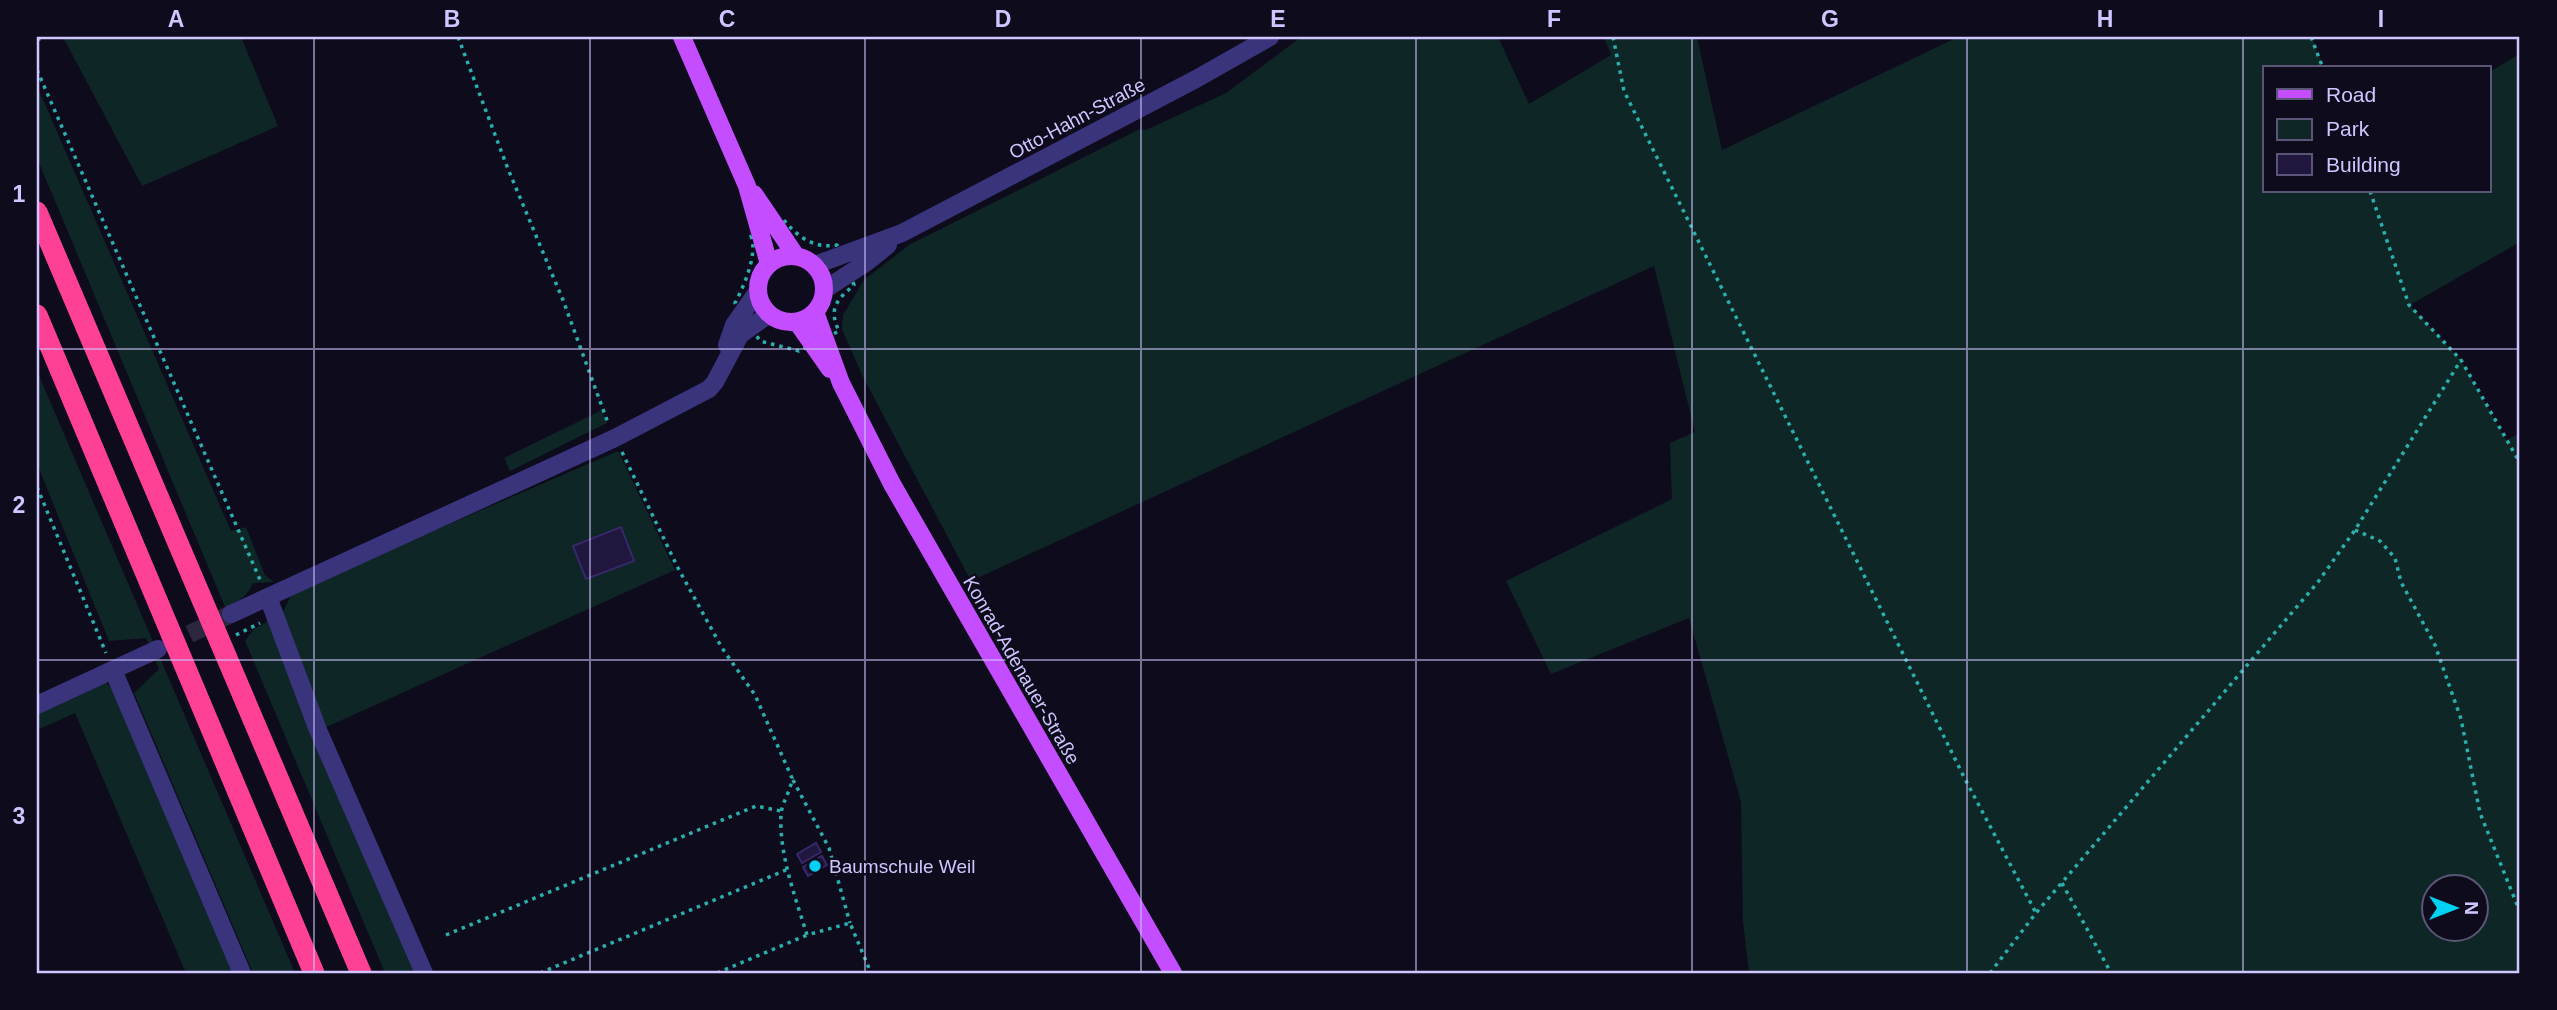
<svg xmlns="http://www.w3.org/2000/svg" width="2557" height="1010" viewBox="0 0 2557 1010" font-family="Arial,sans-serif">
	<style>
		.green { fill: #0e2626; fill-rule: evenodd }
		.building { fill: #20163e; stroke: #37286a; stroke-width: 2 }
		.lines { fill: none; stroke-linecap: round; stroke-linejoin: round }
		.minor-tunnel { stroke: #2b273e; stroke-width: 18; stroke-dasharray: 18 9; stroke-linecap: butt }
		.path { stroke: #2aafac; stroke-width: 3.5; stroke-dasharray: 3.5 5; stroke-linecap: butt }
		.minor { stroke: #3a347d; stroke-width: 18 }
		.major { stroke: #c34dff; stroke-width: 18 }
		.highway { stroke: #ff4195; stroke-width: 21 }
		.grid { fill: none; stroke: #cfc6ff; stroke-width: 2; stroke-opacity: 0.55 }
		.poi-dot { fill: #00d0f1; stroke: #0e0b1c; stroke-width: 2.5 }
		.labels { text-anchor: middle; stroke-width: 5; stroke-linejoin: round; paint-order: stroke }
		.street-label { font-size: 19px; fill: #cfc6ff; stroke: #0e0b1c }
		.poi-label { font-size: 19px; fill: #cfc6ff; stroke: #0e0b1c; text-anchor: start }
		.neatline { fill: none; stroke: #cfc6ff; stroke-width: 2.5 }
		.grid-label { font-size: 23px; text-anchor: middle; font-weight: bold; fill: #cfc6ff }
	</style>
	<rect width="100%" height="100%" fill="#0e0b1c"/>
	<!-- green -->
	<path class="green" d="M63,37H241L278,126L142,186Z
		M1301,37H1498L1529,104L1611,55L1604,37H1697L1722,150L1958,37H2312L2324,68H2265V191H2489V72L2520,54V242L2410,305L2461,360L2506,440L2520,433V973H1749L1743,922L1741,802L1689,618L1551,674L1506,581L1672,499L1670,443L1695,432L1654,266L971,581L862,375L842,329L843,315L864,280L909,245L1140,129L1146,130L1226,93ZM2434,888H2476V930H2434Z
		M37,86L231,531L246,527L265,575L274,582L253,583C247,597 239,601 225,607L37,158Z
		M37,371L295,973H253L134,693L159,669L146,638L109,641L37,464Z
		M602,410L607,423L510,471L504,458Z
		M618,451L675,570L322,729L281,617L292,592Z
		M270,620L415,973H385L245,641L254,629Z
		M106,683L112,688L237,973H186L75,713L37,730V711L95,684Z"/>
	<!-- building -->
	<path class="building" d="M621,527L634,561L586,579L573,546Z
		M816,843L821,852L802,863L797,854Z
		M822,856L827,865L808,876L803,867Z"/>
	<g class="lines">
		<!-- minor-tunnel -->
		<path class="minor-tunnel" d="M165,646L231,614"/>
		<!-- path -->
		<path class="path" d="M458,37L508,169L563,300L608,423
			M1613,37L1624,91L1965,779L2036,913
			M2311,37L2323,68
			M37,40L44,37
			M37,70L261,582
			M2370,191L2409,305L2461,360L2520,463
			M784,220C797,237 815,249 837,245L854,285C837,300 828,308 839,331L799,351L760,341L735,303C744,286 758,254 751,236Z
			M622,452L678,568L722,648L755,695L792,778C791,791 782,802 781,814C779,855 795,896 807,935L850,923L871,973
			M37,487L106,653
			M2355,530L2380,541L2395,558L2401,582L2435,645L2461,719L2480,813L2520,912
			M236,635L260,623
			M793,780L829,848L850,923
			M2062,883L2111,973
			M446,935L756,806L781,811
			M540,973L786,870
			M717,973L807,935
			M1990,973L2036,913L2318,582L2355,530L2461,360"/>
		<!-- minor -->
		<path class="minor" d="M815,265L902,233L1196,79L1270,37
			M824,290L867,262L888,245
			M727,345L734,325L758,291
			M268,597L318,730L424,973
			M231,614L615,438L709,389L715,382L740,335L769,314
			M113,670L242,973
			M37,705L158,649"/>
		<!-- major -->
		<path class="major" d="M682,37L747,186L769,264
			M754,194L796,256
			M758 289a33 33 0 1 1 66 0a33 33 0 1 1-66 0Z
			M815,312L841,383L892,484L1173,973
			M797,322L830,369"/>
		<!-- highway -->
		<path class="highway" d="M37,212L361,973
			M37,315L314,973"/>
	</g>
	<!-- grid -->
	<path class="grid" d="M314,37V973M590,37V973M865,37V973M1141,37V973M1416,37V973M1692,37V973M1967,37V973M2243,37V973M37,349H2520M37,660H2520"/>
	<!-- markers -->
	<circle class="poi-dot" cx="815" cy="866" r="7"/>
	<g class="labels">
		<!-- street labels -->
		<g class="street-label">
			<text transform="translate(1077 118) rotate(-28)" y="7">Otto-Hahn-Straße</text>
			<text transform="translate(1022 670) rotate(60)" y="7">Konrad-Adenauer-Straße</text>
		</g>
		<!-- poi labels -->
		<g class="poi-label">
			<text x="829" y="873">Baumschule Weil</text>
		</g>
	</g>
	<!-- border -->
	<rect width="2557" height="1010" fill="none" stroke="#0e0b1c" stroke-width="77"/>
	<!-- legend -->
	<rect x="2263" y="66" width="228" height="126" fill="#0e0b1c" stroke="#5b5677" stroke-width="2"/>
	<rect x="2277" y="89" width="35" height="10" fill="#c34dff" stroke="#5b5677" stroke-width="2"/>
	<text x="2326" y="102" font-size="21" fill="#cfc6ff">Road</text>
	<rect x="2277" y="119" width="35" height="21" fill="#0e2626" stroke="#5b5677" stroke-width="2"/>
	<text x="2326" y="136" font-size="21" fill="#cfc6ff">Park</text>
	<rect x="2277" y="154" width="35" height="21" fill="#20163e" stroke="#5b5677" stroke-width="2"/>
	<text x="2326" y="172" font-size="21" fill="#cfc6ff">Building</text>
	<!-- north arrow -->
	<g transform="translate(2455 908) rotate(90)"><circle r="33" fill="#0e0b1c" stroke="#5b5677" stroke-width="2"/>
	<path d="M0-5L12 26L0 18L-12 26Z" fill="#00d0f1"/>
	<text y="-10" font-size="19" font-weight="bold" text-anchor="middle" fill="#cfc6ff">N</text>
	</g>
	<rect x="38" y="38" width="2480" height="934" class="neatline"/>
	<g class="grid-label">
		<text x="176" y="27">A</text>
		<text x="452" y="27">B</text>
		<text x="727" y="27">C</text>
		<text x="1003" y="27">D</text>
		<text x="1278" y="27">E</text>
		<text x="1554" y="27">F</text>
		<text x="1830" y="27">G</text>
		<text x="2105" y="27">H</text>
		<text x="2381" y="27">I</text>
		<text x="19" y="202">1</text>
		<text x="19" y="513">2</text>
		<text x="19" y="824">3</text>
	</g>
</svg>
